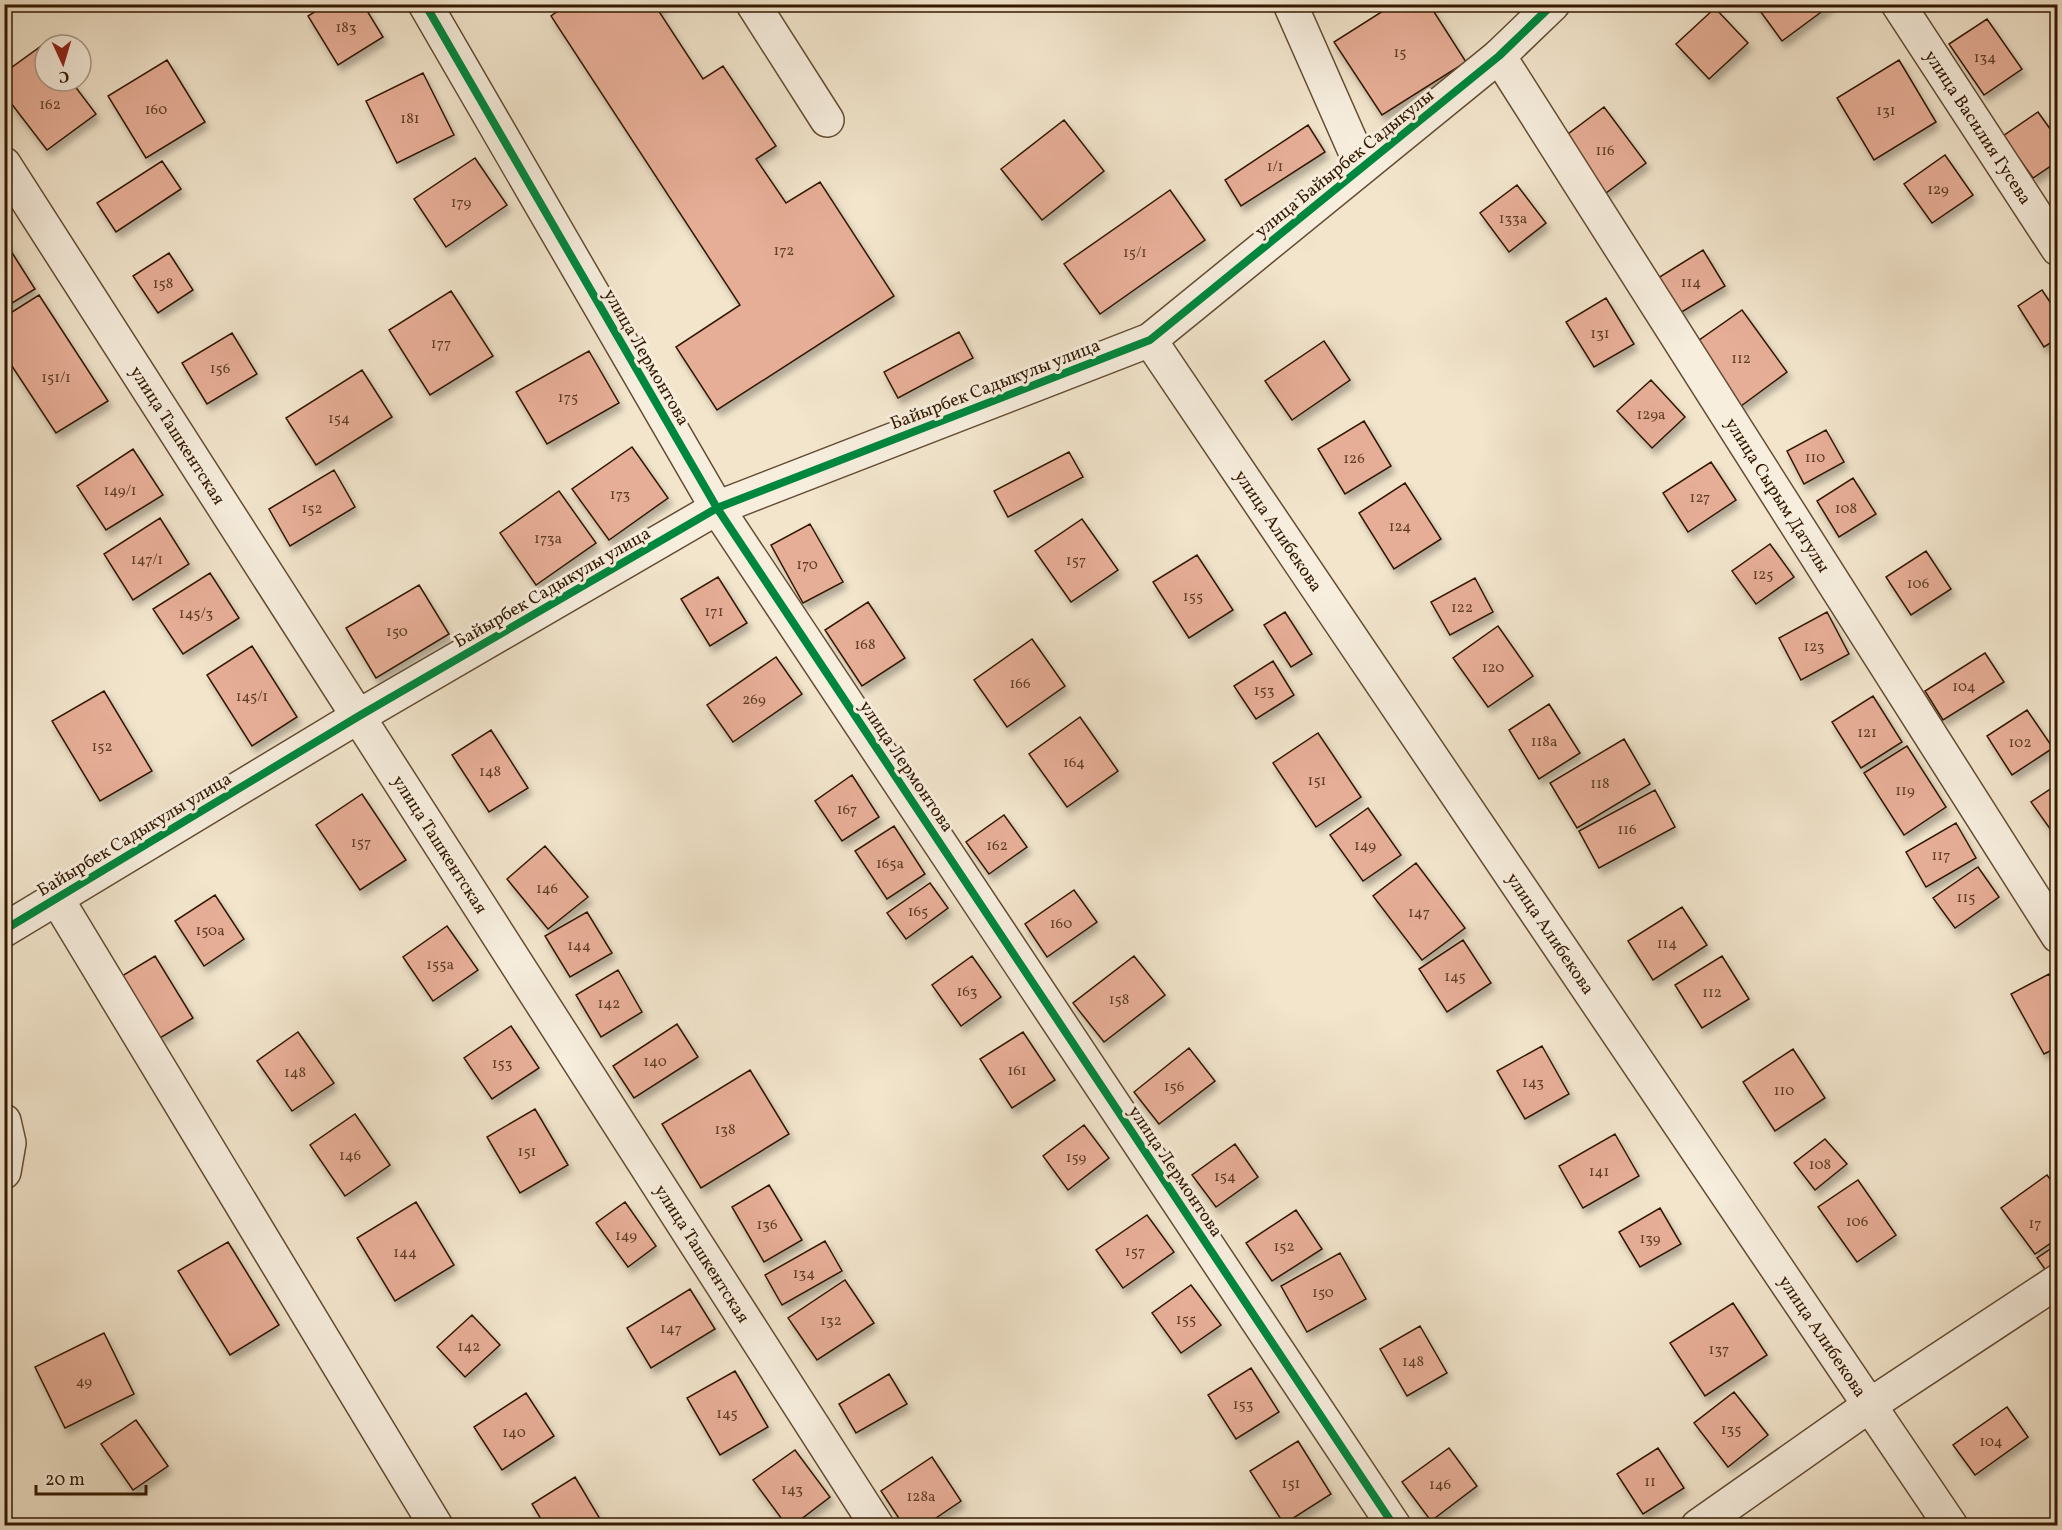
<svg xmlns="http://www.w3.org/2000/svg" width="2062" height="1530" viewBox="0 0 2062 1530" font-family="Vollkorn,serif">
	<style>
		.building { fill: #e7ae97; stroke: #331900; stroke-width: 1.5; filter: url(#shadow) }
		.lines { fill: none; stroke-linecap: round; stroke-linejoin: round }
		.minor-casing { stroke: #634c33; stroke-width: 36 }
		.minor { stroke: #f7eede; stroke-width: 33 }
		.cycleway-casing { stroke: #f7eede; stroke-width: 11 }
		.cycleway { stroke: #00873e; stroke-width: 8 }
		.labels { text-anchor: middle; stroke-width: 6; stroke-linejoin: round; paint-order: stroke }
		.number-label { font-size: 15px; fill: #603e26 }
		.street-label { font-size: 18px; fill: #331900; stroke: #f7eede }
	</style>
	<defs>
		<filter id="shadow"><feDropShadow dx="3.5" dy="6" stdDeviation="3" flood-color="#0004"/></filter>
	</defs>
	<rect width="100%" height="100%" fill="#f2e5cc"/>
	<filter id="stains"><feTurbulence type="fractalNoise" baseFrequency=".00333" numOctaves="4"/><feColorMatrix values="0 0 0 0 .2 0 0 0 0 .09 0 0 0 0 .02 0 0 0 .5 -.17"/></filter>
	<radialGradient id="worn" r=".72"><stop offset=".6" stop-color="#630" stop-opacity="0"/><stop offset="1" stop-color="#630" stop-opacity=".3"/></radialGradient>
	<!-- building -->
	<path class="building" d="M327,4H363L383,37L338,65L308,16Z
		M568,4H667L658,10L703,79L723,66L776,146L756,159L786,203L820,182L894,296L717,410L676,347L740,305L551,16Z
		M1394,4H1429L1466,62L1382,115L1334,42Z
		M1755,4H1832L1782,41Z
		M1715,8L1748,43L1709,79L1676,44Z
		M1987,19L2022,69L1984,95L1949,44Z
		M44,44L45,81H71L96,114L47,150L4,94V73Z
		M167,60L205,122L146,158L108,96Z
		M1899,60L1936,122L1874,160L1837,98Z
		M423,73L454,135L397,163L366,101Z
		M1604,107L1646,163L1606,193L1564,137Z
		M2038,112L2058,140V161L2033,178L2003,136Z
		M1064,120L1104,171L1042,220L1001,169Z
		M1308,125L1325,152L1241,206L1225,180Z
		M1945,155L1973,195L1932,223L1904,184Z
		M475,158L507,205L446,247L414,199Z
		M162,161L181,189L116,232L97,203Z
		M1517,185L1546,223L1509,252L1480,213Z
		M1170,190L1205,240L1100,314L1064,264Z
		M4,240L35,289L4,308Z
		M1703,250L1725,286L1680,313L1658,278Z
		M169,253L193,290L158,313L133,276Z
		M2042,290L2058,314V338L2044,347L2018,306Z
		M451,291L493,356L430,395L389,330Z
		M39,295L108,401L56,433L4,354V317Z
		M1606,298L1634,344L1594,367L1566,322Z
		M1742,310L1787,372L1741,406L1695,343Z
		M959,332L973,358L898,398L884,372Z
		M232,333L257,374L207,404L182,363Z
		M1324,341L1350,380L1292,420L1265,381Z
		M589,351L619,403L547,444L516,392Z
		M362,370L392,417L316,465L286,418Z
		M1651,380L1685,417L1652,448L1617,411Z
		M1364,421L1391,466L1345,494L1318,449Z
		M1826,430L1844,462L1804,484L1787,451Z
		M632,447L668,498L609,540L572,489Z
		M133,449L163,495L106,530L77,486Z
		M1069,452L1083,477L1008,517L994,491Z
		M1711,462L1736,500L1688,532L1663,493Z
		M334,470L355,507L290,546L269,509Z
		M1853,478L1876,514L1839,537L1817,501Z
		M1405,483L1441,539L1394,569L1359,513Z
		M559,491L596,543L536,585L500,533Z
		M160,518L189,564L133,600L104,554Z
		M1082,519L1118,570L1071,602L1035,551Z
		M810,524L843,582L803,603L771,545Z
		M1770,544L1794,577L1756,604L1732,571Z
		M1926,551L1951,589L1911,615L1886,577Z
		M1197,555L1233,610L1189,638L1153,582Z
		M210,573L239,618L183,654L153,609Z
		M718,577L747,623L710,646L681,599Z
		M1475,578L1493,612L1450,635L1431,602Z
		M419,585L449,634L376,678L346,628Z
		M868,602L905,658L862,686L825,630Z
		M1285,612L1312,654L1291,667L1264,625Z
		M1827,612L1849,654L1801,680L1779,638Z
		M1498,626L1533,676L1488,707L1453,658Z
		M1032,639L1065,686L1007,727L974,680Z
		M252,646L297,717L252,746L207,675Z
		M1985,653L2004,682L1943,720L1925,691Z
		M776,657L802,694L733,742L707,705Z
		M1273,661L1294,695L1256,719L1234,686Z
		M104,691L152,771L100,801L52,721Z
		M1873,696L1902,742L1861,768L1832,722Z
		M1549,704L1580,753L1539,779L1509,730Z
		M2027,710L2053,748L2012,775L1987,736Z
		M1080,717L1118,771L1067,807L1029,754Z
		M491,730L528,788L489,812L452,755Z
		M1318,733L1361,797L1316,827L1273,763Z
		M1624,739L1650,784L1577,828L1550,783Z
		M1907,746L1946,807L1904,835L1864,773Z
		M852,775L879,817L842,841L815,801Z
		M2058,784V840L2031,802Z
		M1655,790L1675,827L1599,868L1579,831Z
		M362,794L406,860L360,890L316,825Z
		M1368,808L1401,855L1363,881L1330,835Z
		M1004,815L1027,847L989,874L966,842Z
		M1956,823L1976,858L1926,887L1906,852Z
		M894,826L925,874L887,899L855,851Z
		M545,846L588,897L548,929L507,879Z
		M1416,863L1465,928L1422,960L1373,896Z
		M1978,867L1999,897L1955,928L1933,898Z
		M930,883L948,908L906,939L887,913Z
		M1074,890L1097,922L1047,957L1025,924Z
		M215,895L244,939L204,966L175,921Z
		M1682,907L1707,945L1653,980L1628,941Z
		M587,912L612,953L570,977L545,936Z
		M447,926L478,970L433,1001L403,957Z
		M1463,940L1491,983L1447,1012L1419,969Z
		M155,956L193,1018L160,1038L122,976Z
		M972,956L1001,997L961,1026L932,985Z
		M1134,956L1165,995L1104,1042L1073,1003Z
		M1722,956L1749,999L1702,1028L1675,985Z
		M618,970L642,1012L601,1037L576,995Z
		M2049,974L2058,990V1047L2044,1054L2011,994Z
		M677,1024L698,1057L634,1098L613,1066Z
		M511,1026L539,1068L492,1099L464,1058Z
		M298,1032L334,1083L292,1111L257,1061Z
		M1023,1032L1055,1080L1012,1108L980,1059Z
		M1542,1046L1569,1094L1525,1119L1497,1071Z
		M1189,1048L1215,1081L1159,1124L1134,1092Z
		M1793,1049L1825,1098L1775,1131L1743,1082Z
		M750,1070L789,1134L701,1188L662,1124Z
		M535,1109L568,1165L520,1193L487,1137Z
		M355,1114L390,1165L345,1196L310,1145Z
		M1084,1125L1109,1158L1068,1190L1043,1156Z
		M1615,1134L1639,1176L1583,1208L1559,1166Z
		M1825,1139L1847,1164L1815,1190L1794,1163Z
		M1235,1144L1258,1177L1216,1207L1192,1175Z
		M2047,1175L2058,1190V1238L2035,1254L2001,1208Z
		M1858,1180L1896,1235L1857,1262L1818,1207Z
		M769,1185L802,1240L764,1262L732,1207Z
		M416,1202L454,1265L395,1301L357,1238Z
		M625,1202L656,1246L628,1267L596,1223Z
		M1660,1208L1681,1244L1640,1267L1619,1232Z
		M1296,1210L1322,1249L1272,1281L1246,1243Z
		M1147,1215L1174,1252L1123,1288L1096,1250Z
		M825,1241L842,1271L782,1305L765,1275Z
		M228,1242L279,1325L230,1355L178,1271Z
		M2058,1244V1275L2052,1279L2037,1258Z
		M1340,1253L1366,1299L1307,1332L1281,1286Z
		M845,1280L874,1323L817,1360L788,1318Z
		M1191,1285L1221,1325L1181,1353L1152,1313Z
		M690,1289L715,1329L651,1368L627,1328Z
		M1733,1303L1767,1355L1705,1396L1670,1343Z
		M472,1315L500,1345L465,1377L437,1347Z
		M1420,1326L1447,1373L1407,1396L1380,1349Z
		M104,1333L134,1394L65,1428L35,1367Z
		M1251,1368L1279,1412L1236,1439L1208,1395Z
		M735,1371L768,1427L720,1455L687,1398Z
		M889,1374L907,1404L856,1433L839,1404Z
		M1734,1392L1768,1435L1728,1467L1694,1423Z
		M526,1393L554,1436L502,1470L474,1427Z
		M2007,1407L2028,1437L1975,1475L1953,1445Z
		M136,1420L168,1466L133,1490L101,1444Z
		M1298,1441L1331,1494L1284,1524L1250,1471Z
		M1449,1448L1477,1486L1431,1521L1402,1482Z
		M1658,1448L1684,1488L1643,1514L1617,1474Z
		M795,1450L830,1497L792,1526H787L753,1480Z
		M932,1457L961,1501L924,1526H904L881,1491Z
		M575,1477L603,1524L545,1526L532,1504Z"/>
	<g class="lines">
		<!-- minor casing -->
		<g class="minor-casing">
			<g id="minor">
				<path d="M425,4L717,508L1394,1526"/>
				<path d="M753,4L827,120"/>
				<path d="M1290,4L1362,167"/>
				<path id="s1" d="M1898,4L2058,249"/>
				<path id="s2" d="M1499,56L2058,936"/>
				<path id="s3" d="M4,164L877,1526"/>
				<path id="s4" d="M1150,340L1951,1526"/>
				<path d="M57,899L436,1526"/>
				<path d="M4,930L359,716L717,508L1150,340L1499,56L1553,4"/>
				<path d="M4,1121L9,1143L4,1172"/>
				<path d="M1698,1526L1870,1405L2058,1281"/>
			</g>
		</g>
		<!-- minor -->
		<use href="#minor" class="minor"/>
		<!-- cycleway casing -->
		<g class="cycleway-casing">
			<path id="cycleway" d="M425,4L717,508L1394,1526
				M4,930L359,716L717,508L1150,340L1499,56L1553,4"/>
		</g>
		<!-- cycleway -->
		<use href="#cycleway" class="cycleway"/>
	</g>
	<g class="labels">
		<!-- number labels -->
		<g class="number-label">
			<text x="346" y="32">183</text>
			<text x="1400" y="57">15</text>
			<text x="1985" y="62">134</text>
			<text x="50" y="109">162</text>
			<text x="156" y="114">160</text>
			<text x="1886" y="115">131</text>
			<text x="410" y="123">181</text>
			<text x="1605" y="155">116</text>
			<text x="1275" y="171">1/1</text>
			<text x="1938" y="194">129</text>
			<text x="461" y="207">179</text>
			<text x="1513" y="223">133а</text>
			<text x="784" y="255">172</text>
			<text x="1135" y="257">15/1</text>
			<text x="1691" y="287">114</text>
			<text x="163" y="288">158</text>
			<text x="1600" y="338">131</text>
			<text x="441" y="348">177</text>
			<text x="1741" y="363">112</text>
			<text x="220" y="373">156</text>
			<text x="56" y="382">151/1</text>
			<text x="568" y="402">175</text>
			<text x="1651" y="419">129а</text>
			<text x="339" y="423">154</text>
			<text x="1815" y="462">110</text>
			<text x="1354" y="463">126</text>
			<text x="120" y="495">149/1</text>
			<text x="620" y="499">173</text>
			<text x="1700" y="502">127</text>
			<text x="312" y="513">152</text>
			<text x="1846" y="513">108</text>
			<text x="1400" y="531">124</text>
			<text x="548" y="543">173а</text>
			<text x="147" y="564">147/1</text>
			<text x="1076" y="565">157</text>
			<text x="807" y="569">170</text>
			<text x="1763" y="579">125</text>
			<text x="1918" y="588">106</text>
			<text x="1193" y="601">155</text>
			<text x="1462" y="612">122</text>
			<text x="714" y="616">171</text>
			<text x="196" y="618">145/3</text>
			<text x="397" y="636">150</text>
			<text x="865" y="649">168</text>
			<text x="1814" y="651">123</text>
			<text x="1493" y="672">120</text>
			<text x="1020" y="688">166</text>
			<text x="1964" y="691">104</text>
			<text x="1264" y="695">153</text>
			<text x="252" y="701">145/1</text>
			<text x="754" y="704">269</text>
			<text x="1867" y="737">121</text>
			<text x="1544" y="746">118а</text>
			<text x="2020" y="747">102</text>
			<text x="102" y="751">152</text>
			<text x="1074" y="767">164</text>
			<text x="490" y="776">148</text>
			<text x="1317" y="785">151</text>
			<text x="1600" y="788">118</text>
			<text x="1905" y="795">119</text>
			<text x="847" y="814">167</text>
			<text x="1627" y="834">116</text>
			<text x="361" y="847">157</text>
			<text x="997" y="850">162</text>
			<text x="1365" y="850">149</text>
			<text x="1941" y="860">117</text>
			<text x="890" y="868">165а</text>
			<text x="547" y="893">146</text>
			<text x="1966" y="902">115</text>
			<text x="918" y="916">165</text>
			<text x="1419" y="917">147</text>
			<text x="1061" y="928">160</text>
			<text x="210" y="935">150а</text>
			<text x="1667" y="948">114</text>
			<text x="579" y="950">144</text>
			<text x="440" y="969">155а</text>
			<text x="1455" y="981">145</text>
			<text x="967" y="996">163</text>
			<text x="1712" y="997">112</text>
			<text x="1119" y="1004">158</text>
			<text x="609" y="1008">142</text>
			<text x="655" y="1066">140</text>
			<text x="502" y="1068">153</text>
			<text x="1017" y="1075">161</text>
			<text x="295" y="1077">148</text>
			<text x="1533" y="1087">143</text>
			<text x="1174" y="1091">156</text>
			<text x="1784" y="1095">110</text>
			<text x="725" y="1134">138</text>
			<text x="527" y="1156">151</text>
			<text x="350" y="1160">146</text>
			<text x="1076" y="1162">159</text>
			<text x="1820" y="1169">108</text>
			<text x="1599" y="1176">141</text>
			<text x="1225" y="1181">154</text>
			<text x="1857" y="1226">106</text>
			<text x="2035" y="1228">17</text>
			<text x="767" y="1229">136</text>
			<text x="626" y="1240">149</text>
			<text x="1650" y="1243">139</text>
			<text x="1284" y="1251">152</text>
			<text x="1135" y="1256">157</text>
			<text x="405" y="1257">144</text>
			<text x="804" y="1278">134</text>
			<text x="1323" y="1297">150</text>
			<text x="1186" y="1324">155</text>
			<text x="831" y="1325">132</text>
			<text x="671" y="1333">147</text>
			<text x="469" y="1351">142</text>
			<text x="1719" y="1354">137</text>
			<text x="1413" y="1366">148</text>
			<text x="84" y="1386">49</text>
			<text x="1243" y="1409">153</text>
			<text x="727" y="1418">145</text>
			<text x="1731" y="1434">135</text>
			<text x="514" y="1437">140</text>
			<text x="1991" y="1446">104</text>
			<text x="1650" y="1486">11</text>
			<text x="1291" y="1488">151</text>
			<text x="1440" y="1489">146</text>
			<text x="792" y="1494">143</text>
			<text x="921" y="1501">128а</text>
		</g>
		<!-- street labels -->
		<g class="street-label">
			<text dy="6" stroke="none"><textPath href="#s1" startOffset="147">улица Василия Гусева</textPath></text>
			<text transform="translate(1344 163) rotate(-39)" y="6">улица Байырбек Садыкулы</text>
			<text transform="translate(647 357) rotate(60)" y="6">улица Лермонтова</text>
			<text transform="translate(995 384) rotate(-21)" y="6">Байырбек Садыкулы улица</text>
			<text dy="6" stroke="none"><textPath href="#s3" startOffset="322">улица Ташкентская</textPath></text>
			<text dy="6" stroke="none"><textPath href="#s2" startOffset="520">улица Сырым Датулы</textPath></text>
			<text dy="6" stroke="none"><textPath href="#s4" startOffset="230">улица Алибекова</textPath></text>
			<text transform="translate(552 587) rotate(-30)" y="6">Байырбек Садыкулы улица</text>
			<text transform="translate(907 766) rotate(56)" y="6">улица Лермонтова</text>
			<text transform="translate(134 834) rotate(-31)" y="6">Байырбек Садыкулы улица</text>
			<text dy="6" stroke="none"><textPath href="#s3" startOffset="808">улица Ташкентская</textPath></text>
			<text dy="6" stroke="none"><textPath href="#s4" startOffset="716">улица Алибекова</textPath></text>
			<text transform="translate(1176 1171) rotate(56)" y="6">улица Лермонтова</text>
			<text dy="6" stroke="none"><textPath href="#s3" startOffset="1294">улица Ташкентская</textPath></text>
			<text dy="6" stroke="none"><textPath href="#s4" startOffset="1202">улица Алибекова</textPath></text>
		</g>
	</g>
	<!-- margin -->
	<rect width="2062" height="1530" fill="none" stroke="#f2e5cc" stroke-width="24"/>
	<rect x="6" y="6" width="2050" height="1518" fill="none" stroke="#331900" stroke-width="3"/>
	<rect x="12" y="12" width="2038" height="1506" fill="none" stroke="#331900" stroke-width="1.5"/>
	<!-- north arrow -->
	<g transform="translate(63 63) rotate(176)"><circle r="28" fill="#f7eede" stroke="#a99985" stroke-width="1.5"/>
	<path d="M0-4.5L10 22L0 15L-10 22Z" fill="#8f2418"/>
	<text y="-9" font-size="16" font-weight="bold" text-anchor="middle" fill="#331900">С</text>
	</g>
	<!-- scale -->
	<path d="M36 1485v9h110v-9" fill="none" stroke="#331900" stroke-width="3"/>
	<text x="45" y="1485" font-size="18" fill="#331900" stroke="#f7eede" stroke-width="4.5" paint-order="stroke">20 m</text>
	<rect width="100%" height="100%" filter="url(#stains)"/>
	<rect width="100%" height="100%" fill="url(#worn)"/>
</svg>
